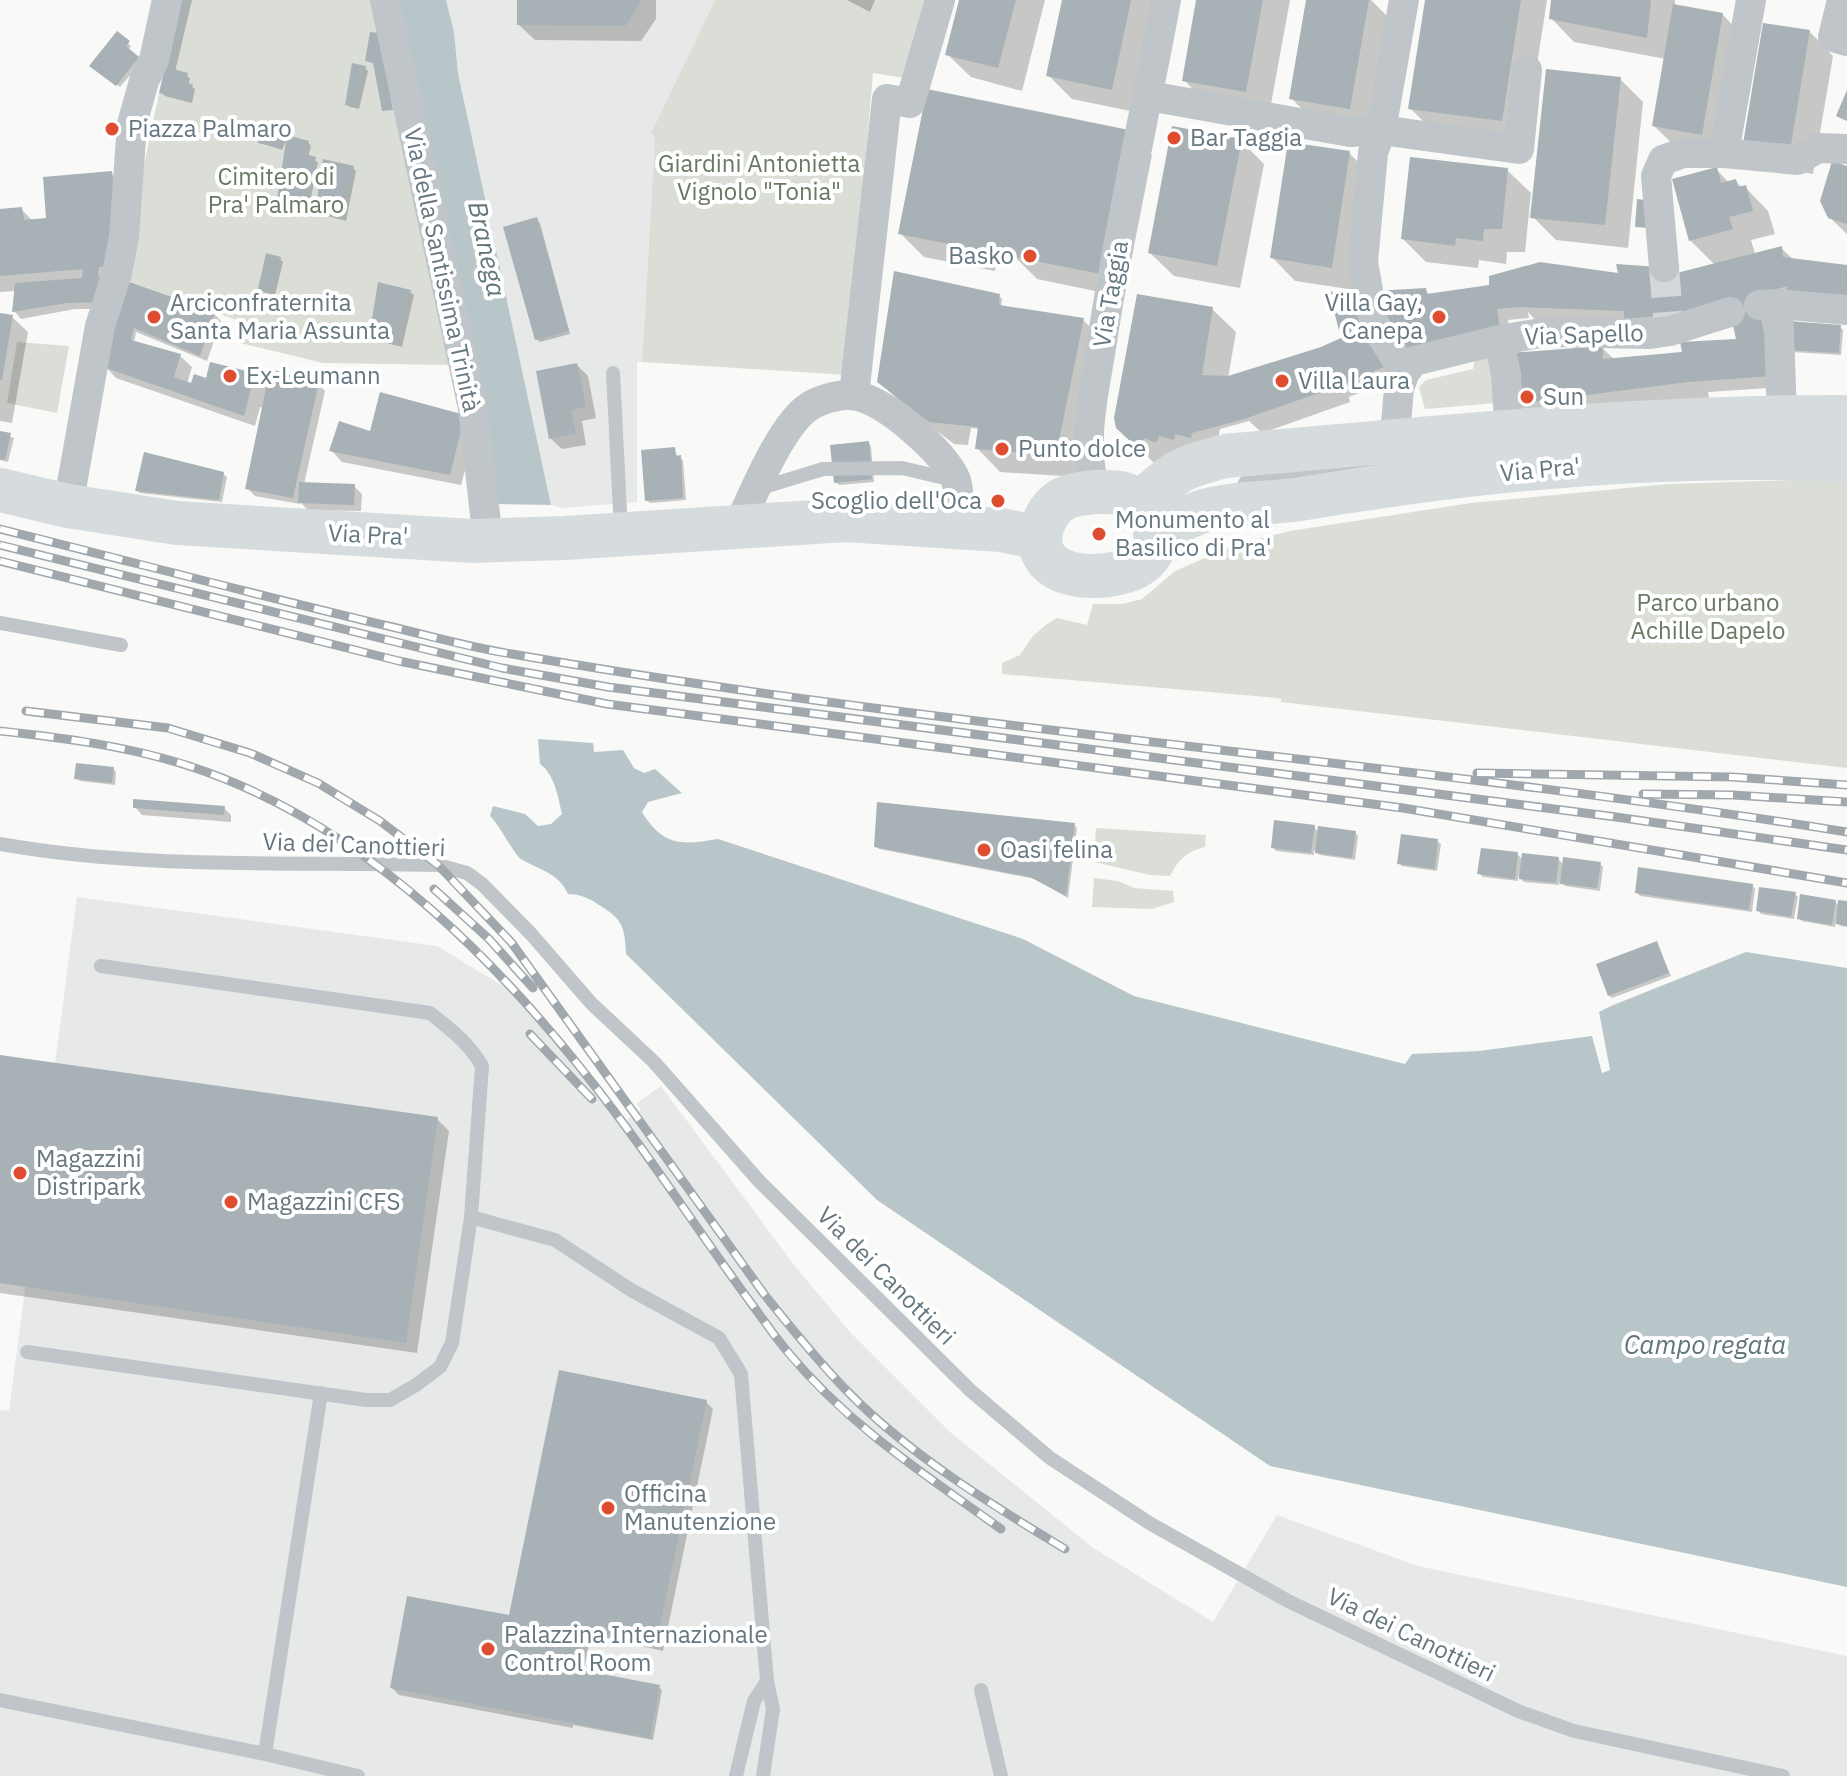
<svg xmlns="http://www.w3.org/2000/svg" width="1847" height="1776" viewBox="0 0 1847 1776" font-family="'IBM Plex Sans',sans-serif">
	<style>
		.built { fill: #e7e9e8 }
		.green { fill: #daded6 }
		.water { fill: #b8c6c9 }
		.shadow { fill: #0003 }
		.building { fill: #a7b1b6 }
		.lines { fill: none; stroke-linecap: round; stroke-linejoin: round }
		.street-tunnel { stroke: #d4d8da; stroke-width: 30; stroke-dasharray: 30 15; stroke-linecap: butt }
		.lane { stroke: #c0c5c9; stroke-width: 14 }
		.street { stroke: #c0c5c9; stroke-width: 30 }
		.primary { stroke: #d6dbde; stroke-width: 44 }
		.rail-casing { stroke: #a0a8ad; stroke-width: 9 }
		.rail { stroke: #fff; stroke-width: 6; stroke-dasharray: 18; stroke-linecap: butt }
		.poi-dot { fill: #df4d31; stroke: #fff; stroke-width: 3 }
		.labels { text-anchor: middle; stroke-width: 8; stroke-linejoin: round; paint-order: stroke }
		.poi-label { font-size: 24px; fill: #657781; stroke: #fff; text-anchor: start }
		.park-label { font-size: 24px; fill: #697964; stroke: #fff }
		.street-label { font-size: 24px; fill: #657781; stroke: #fff }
		.water-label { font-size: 26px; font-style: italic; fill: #60767b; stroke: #fff }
	</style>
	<rect width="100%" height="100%" fill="#f9f9f7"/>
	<!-- built -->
	<path class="built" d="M446,0H715L651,133L655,136L642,362H637V502L562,508L551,505L458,73L454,32Z
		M77,897L437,946L533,1004L624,1122L641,1109L636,1104L661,1086L794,1265L850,1332L951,1433L1092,1547L1213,1622L1277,1515L1418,1566L1847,1656V1776H0V1410L9,1411Z"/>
	<!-- green -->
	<path class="green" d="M179,0H374L450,365L323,363L240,343L245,323L120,278Z
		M715,0H933L910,79L873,73L847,375L642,362L655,137L651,133Z
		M17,342L69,346L57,413L7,403Z
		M1489,353L1497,403L1425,409L1419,387L1426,380L1473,369L1475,358Z
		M1794,480L1847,481V768L1281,702V699L1277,698L1002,674V663L1020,655L1033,636L1047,624L1057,618L1087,625L1093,604H1122L1142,599L1175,571L1235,545L1290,531L1471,503L1668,484Z
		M1096,828L1206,835L1205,847C1187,851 1178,860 1170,876L1150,875L1094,862Z
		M1094,878L1118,881L1134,888L1173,891L1174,902L1152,909L1092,907Z"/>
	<!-- water -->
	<path class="water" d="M393,0H446L454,32L458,73L551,505L496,504Z
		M538,739L593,743L594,752L623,750L634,768L644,773L655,769L682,793L648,802L642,812C663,847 683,845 718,839L1023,939L1134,996L1405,1064L1412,1054L1479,1051L1592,1036L1602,1073L1610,1070L1599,1012L1611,1006L1746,952L1847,968V1587L1270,1466L877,1200L626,954C625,926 622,919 599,905C589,898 580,894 568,894C559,873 539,870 521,859C514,854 500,826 490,816L493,806L525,814L538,826L551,824L562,814C558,797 555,775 540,764Z"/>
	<!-- shadow -->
	<path class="shadow" d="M182,0H192L175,72L190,78L188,85L195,89L192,103L165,96L162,93Z
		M519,0H656V19L641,41L535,40L519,25Z
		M847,0H875L870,12Z
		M961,0H1045L1022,91L971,77L947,54Z
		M1064,0H1158L1135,112L1072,99L1049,76Z
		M1198,0H1290L1269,115L1207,104L1184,80Z
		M1308,0H1371L1392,21L1373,131L1314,121L1291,98Z
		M1426,0H1547L1525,143L1433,131L1410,108Z
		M1553,0H1675V7L1722,14L1745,38L1725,157L1678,149L1654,126L1666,59L1574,42L1551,18Z
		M1810,32L1833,56L1813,174L1769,166Z
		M117,34L131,46L128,50L141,62L120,87L95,69Z
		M365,68L368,71L359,109L350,107L347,104Z
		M1620,79L1643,102L1628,248L1556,240L1533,217Z
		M1128,132L1152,155L1124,297L1037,279L1017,259L998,255L995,271L924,257L900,233Z
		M282,137L286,141L282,150L261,143Z
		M1241,141L1264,164L1240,288L1174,276L1150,253Z
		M308,142L311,146L308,157L318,162L308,213L281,207L278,204Z
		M1349,153L1373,177L1355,290L1295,281L1272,257Z
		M353,168L356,171L346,221L320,214L317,211Z
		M1847,168V234L1829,217Z
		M1716,169L1729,183L1736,181L1742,188L1745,187L1768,211L1775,234L1751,240L1755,254L1781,248L1794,260L1847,268L1794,304L1783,387L1708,392L1710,405L1542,427L1519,403L1602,348L1615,360L1681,354L1738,341L1733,320L1537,322L1528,312L1529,318L1508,320L1511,341L1434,360L1425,290L1430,295L1620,275L1677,274L1715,265L1690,240Z
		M1507,170L1531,193L1525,252H1507L1506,264L1479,260L1478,268L1426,262L1403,239Z
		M111,173L127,189L107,309H75L21,319L14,311L16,291L0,292V211L21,209L33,221L48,220Z
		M537,220L540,223L570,334L540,342L536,339Z
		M280,259L283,262L275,295L263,292L260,288Z
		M128,283L214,314L221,321L207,361L136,332L134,342L180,356L192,367L187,384L192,386L208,380L254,375L268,388L318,384L325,391L304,484L354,486L362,494L361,511L308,510L300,502V504L255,496L247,488L264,408L260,407L255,426L116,378L105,366Z
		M410,292L414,295L402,347L374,340L371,337Z
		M999,296L1002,299L1001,307L1083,320L1107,344L1079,477L1000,472L977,448L980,429L971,428L968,445L954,444L903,405L879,381Z
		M1212,309L1236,332L1228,378L1322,349L1343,339L1402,375L1349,397L1350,402L1262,433L1249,421L1220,429L1214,460L1155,464L1118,427Z
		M0,315L12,317L28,332L12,423L0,421Z
		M1840,327L1843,330L1841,355L1792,352L1789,349Z
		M577,365L588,376L596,418L582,421L586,445L562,449L550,438Z
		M476,429L461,485L342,462L331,450L371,433Z
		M0,433L14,438L8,462L0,460Z
		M868,443L871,446L874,482L839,485L836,482Z
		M674,449L678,457L683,460L686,500L650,503L647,500Z
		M223,474L227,477L222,502L140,493L137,490Z
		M113,769L116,772L115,785L80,781L76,778Z
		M135,807L224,808L231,815V822L142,815Z
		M1074,825L1077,828L1068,898L1035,879L879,849L876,846Z
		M1314,827L1319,833H1355L1358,836L1355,860L1320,855L1314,850V855L1276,851L1273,847Z
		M1437,841L1441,844L1437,871L1402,866L1399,863Z
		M1517,854L1523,860L1558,859L1564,865L1600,864L1603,867L1600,891L1565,886L1560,881L1559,885L1524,882L1518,876V881L1483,877L1480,874Z
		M1752,885L1755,889L1752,912L1640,896L1637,893Z
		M1795,894L1798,897L1794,919L1761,914L1758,910Z
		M1835,902L1840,906L1847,903V927L1841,926L1836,921L1835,927L1802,921L1799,918Z
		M1657,943L1671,976L1612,998L1609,995Z
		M0,1057L437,1119L449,1131L417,1353L0,1293Z
		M706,1402L713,1409L663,1651L591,1635L583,1673L659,1687L662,1690L653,1740L573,1725V1728L399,1695L392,1688L510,1617Z"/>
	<!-- building -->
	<path class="building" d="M180,0H189L173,69L188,73L186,83L193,84L189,101L159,93Z
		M517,0H641V2L625,26L517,25Z
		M959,0H1016L998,68L945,55Z
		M1062,0H1131L1112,90L1046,76Z
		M1196,0H1263L1246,92L1182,81Z
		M1306,0H1369L1350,109L1289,99Z
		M1425,0H1521L1502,121L1408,109Z
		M1551,0H1651L1647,38L1549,19Z
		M1673,4L1723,13L1702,135L1652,126Z
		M1763,23L1810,30L1790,151L1743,144Z
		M117,31L130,41L126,46L139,57L116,86L89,66Z
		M370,32L379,33L393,110L382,111L373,63L365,61Z
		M352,63L366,66L356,107L345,105Z
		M1546,69L1621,77L1605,225L1530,218Z
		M927,89L1129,130L1101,274L898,234Z
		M1847,90V121L1836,116Z
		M1172,126L1242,139L1217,266L1148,253Z
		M261,130L283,135L279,148L258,143Z
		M287,135L309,141L305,154L316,157L305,211L276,205Z
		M1288,142L1350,151L1332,268L1270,258Z
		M1410,157L1508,168L1502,229H1484L1483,241L1456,238L1455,246L1401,239Z
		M323,159L354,166L343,219L315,212Z
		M1832,161L1847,166V224L1828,218L1820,201Z
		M1717,167L1721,183L1736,179L1738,187L1746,185L1753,211L1729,217L1733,229L1689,241L1672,179Z
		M112,171L116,224L112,266L99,267L98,277L105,276L100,302L67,303L12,312L15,283L82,278L83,269L0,276V209L22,207L24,220L46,218L43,177Z
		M1637,199L1654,201L1651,228L1635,227Z
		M537,217L569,331L535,340L503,227Z
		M1782,246L1783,257L1847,265V304L1786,298L1787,286L1757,295L1772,376L1688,382L1517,404L1509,353L1603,346V359L1682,352L1680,342L1736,339L1728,303L1681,314L1624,319V311L1519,307L1497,309L1500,329L1402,353L1375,291L1426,288L1427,294L1489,285V276L1540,262L1618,273L1616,264L1659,267L1673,274Z
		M266,253L281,257L272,293L258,289Z
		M894,271L1000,294L999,305L1084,318L1056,455L975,449L978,427L929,422L877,382Z
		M127,281L215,312L200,356L134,328L131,340L181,354L174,377L191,383L194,374L206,378L210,362L255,373L244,416L103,367Z
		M378,282L411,290L399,345L369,337Z
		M1361,289L1393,363L1336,387L1244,419L1192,433L1191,438L1175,434L1174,440L1159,436L1156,443L1144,438L1142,445L1130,441L1116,428L1114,418L1137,294L1213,307L1202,375L1228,376L1321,347L1341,338L1329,292Z
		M0,313L13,315L2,380H0Z
		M1789,321L1841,325L1839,353L1787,350Z
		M577,363L586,407L571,410L576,433L549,439L536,371Z
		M270,369L319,382L293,498L245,489Z
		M380,392L465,415L450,475L329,451L339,421L370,431Z
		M0,431L11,433L5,460L0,459Z
		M869,441L872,479L834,483L830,445Z
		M675,447L676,456L681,455L683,498L645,501L641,450Z
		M144,452L224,472L219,500L135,491Z
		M299,482L355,484L354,505L298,503Z
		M76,763L114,767L112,783L74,779Z
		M133,799L225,806L224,815L133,808Z
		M877,802L1075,823L1066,896L1030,877L874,847Z
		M1274,820L1315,825L1311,853L1271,848Z
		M1318,826L1356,831L1352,858L1315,853Z
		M1401,834L1438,839L1435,869L1397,864Z
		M1481,848L1518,852L1515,879L1477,874Z
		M1522,853L1559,857L1556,883L1519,879Z
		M1563,857L1601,862L1597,888L1560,884Z
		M1638,867L1753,884L1749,910L1635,893Z
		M1759,887L1796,892L1791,917L1756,911Z
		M1800,894L1836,900L1832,925L1797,919Z
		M1838,900L1847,901V926L1836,924Z
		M1657,941L1669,973L1608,996L1596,964Z
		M0,1055L438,1117L406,1343L0,1283Z
		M559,1370L707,1400L656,1645L583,1629L576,1669L660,1685L650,1738L390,1688L407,1596L509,1615Z"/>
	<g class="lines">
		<!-- street-tunnel -->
		<path class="street-tunnel" d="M1664,267L1668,316"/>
		<!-- lane -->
		<path class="lane" d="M613,373L621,531
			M758,489L823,469L902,468L953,480
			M0,623L121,645
			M0,844C145,870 292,861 438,865L467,873L482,884L532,935L591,1003L654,1062L760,1182L971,1391L1050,1458L1151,1524L1288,1601L1518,1711L1574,1731L1783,1776
			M471,1217L555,1240L631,1290L719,1338L741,1374L767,1681L773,1709L763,1776
			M27,1352L366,1400H390L416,1385L440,1367L452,1343L471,1217L482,1066C470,1044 449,1028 430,1013L101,966
			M981,1690L1001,1776
			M0,1700L265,1754L358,1776
			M265,1754L321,1393
			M736,1776L754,1701L767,1681"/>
		<!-- street -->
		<path class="street" d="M385,0L473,408L486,523V541
			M1404,0L1381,130L1373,153L1363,262L1374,324L1405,372
			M1842,0L1833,37L1847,41
			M1149,96L1350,132L1381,130L1519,149L1527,70
			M1724,153L1751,0
			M1664,267L1656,176L1663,160L1683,153H1724L1798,160L1818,148L1847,149
			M1778,304L1782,417
			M1759,305L1778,304L1847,310
			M1499,340L1506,375L1510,432
			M854,395L887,99L910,103L940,0
			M1252,487L1257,484L1343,469L1386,441L1396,424L1399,388L1405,372L1414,361L1499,340L1547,332L1650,334L1670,331L1730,312
			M1095,492C1081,440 1094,393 1102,342C1119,227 1145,114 1166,0
			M68,506L100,326L117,273L124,237L132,124L144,81L154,60L167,0
			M738,527C753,495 781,424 810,406C823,398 844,393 858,396C889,404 941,450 955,478C961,490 957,513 957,527"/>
		<!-- primary -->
		<path class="primary" d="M0,490L68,506L177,523L473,541L565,538L846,520L1001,530L1040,538
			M1095,492C1107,492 1121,491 1131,497C1168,519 1164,564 1119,573C1085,581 1030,575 1042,527C1046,515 1053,504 1065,498C1074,494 1085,493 1095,492Z
			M1140,504C1173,472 1181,467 1226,456C1433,438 1639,416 1847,417
			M1155,534C1171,525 1187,516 1204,511C1235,502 1275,504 1307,498C1485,468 1667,452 1847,460"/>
		<!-- rail casing -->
		<g class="rail-casing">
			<path id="rail" d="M0,529C125,560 249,593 375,623C420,633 466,647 512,654C955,731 1404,761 1847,832
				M0,545L502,668L608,687L1616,817L1847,850
				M0,561L399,661L607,704L1403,808L1847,883
				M26,711L168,728L250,753L318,783L380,821L438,865L511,942L764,1294C791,1328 818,1361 848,1392C910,1455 989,1503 1065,1549
				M0,731C64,738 128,746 189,766C368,824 511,972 620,1119C665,1179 706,1242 751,1303C763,1319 774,1336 787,1351C849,1426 923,1473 1001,1529
				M1477,773L1732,777L1847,785
				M1643,794L1733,795L1847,802
				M434,889L489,939L533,988
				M530,1034L592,1099"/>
		</g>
		<!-- rail -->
		<use href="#rail" class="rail"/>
	</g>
	<!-- markers -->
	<g class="poi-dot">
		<circle cx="112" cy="129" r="8"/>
		<circle cx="1174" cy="138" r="8"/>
		<circle cx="1030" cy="256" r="8"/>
		<circle cx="154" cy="317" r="8"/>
		<circle cx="1439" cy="317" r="8"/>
		<circle cx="230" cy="376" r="8"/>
		<circle cx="1282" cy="381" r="8"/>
		<circle cx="1527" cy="397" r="8"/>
		<circle cx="1002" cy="449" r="8"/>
		<circle cx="998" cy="501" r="8"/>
		<circle cx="1099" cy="534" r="8"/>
		<circle cx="984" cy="850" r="8"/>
		<circle cx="20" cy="1173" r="8"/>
		<circle cx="231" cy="1202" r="8"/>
		<circle cx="608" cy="1508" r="8"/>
		<circle cx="488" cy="1649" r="8"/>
	</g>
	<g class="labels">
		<!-- poi labels -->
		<g class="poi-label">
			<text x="128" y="137">Piazza Palmaro</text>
			<text x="1190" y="146">Bar Taggia</text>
			<text x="1014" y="264" text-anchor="end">Basko</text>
			<text x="170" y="311">Arciconfraternita<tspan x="170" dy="28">Santa Maria Assunta</tspan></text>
			<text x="1423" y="311" text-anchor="end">Villa Gay,<tspan x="1423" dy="28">Canepa</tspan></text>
			<text x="246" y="384">Ex-Leumann</text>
			<text x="1298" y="389">Villa Laura</text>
			<text x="1543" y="405">Sun</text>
			<text x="1018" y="457">Punto dolce</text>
			<text x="982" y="509" text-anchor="end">Scoglio dell'Oca</text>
			<text x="1115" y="528">Monumento al<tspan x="1115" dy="28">Basilico di Pra'</tspan></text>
			<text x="1000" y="858">Oasi felina</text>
			<text x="36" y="1167">Magazzini<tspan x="36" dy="28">Distripark</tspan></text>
			<text x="247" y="1210">Magazzini CFS</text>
			<text x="624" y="1502">Officina<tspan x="624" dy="28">Manutenzione</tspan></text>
			<text x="504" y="1643">Palazzina Internazionale<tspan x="504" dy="28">Control Room</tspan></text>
		</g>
		<!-- park labels -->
		<g class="park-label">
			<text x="759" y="172">Giardini Antonietta<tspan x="759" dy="28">Vignolo "Tonia"</tspan></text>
			<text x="276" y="185">Cimitero di<tspan x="276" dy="28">Pra' Palmaro</tspan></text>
			<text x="1708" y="611">Parco urbano<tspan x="1708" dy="28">Achille Dapelo</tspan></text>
		</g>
		<!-- street labels -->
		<g class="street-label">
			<text transform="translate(442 270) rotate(78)" y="8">Via della Santissima Trinità</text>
			<text transform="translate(1111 294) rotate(-80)" y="8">Via Taggia</text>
			<text transform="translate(1584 335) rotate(-2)" y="8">Via Sapello</text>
			<text transform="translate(1540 470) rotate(-5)" y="8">Via Pra'</text>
			<text transform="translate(368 535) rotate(3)" y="8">Via Pra'</text>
			<text transform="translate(354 845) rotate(2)" y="8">Via dei Canottieri</text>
			<text transform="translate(886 1276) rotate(45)" y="8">Via dei Canottieri</text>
			<text transform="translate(1411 1635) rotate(26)" y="8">Via dei Canottieri</text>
		</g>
		<!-- water labels -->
		<g class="water-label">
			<text transform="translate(487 249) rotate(78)" y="9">Branega</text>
			<text x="1705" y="1354">Campo regata</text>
		</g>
	</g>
</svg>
